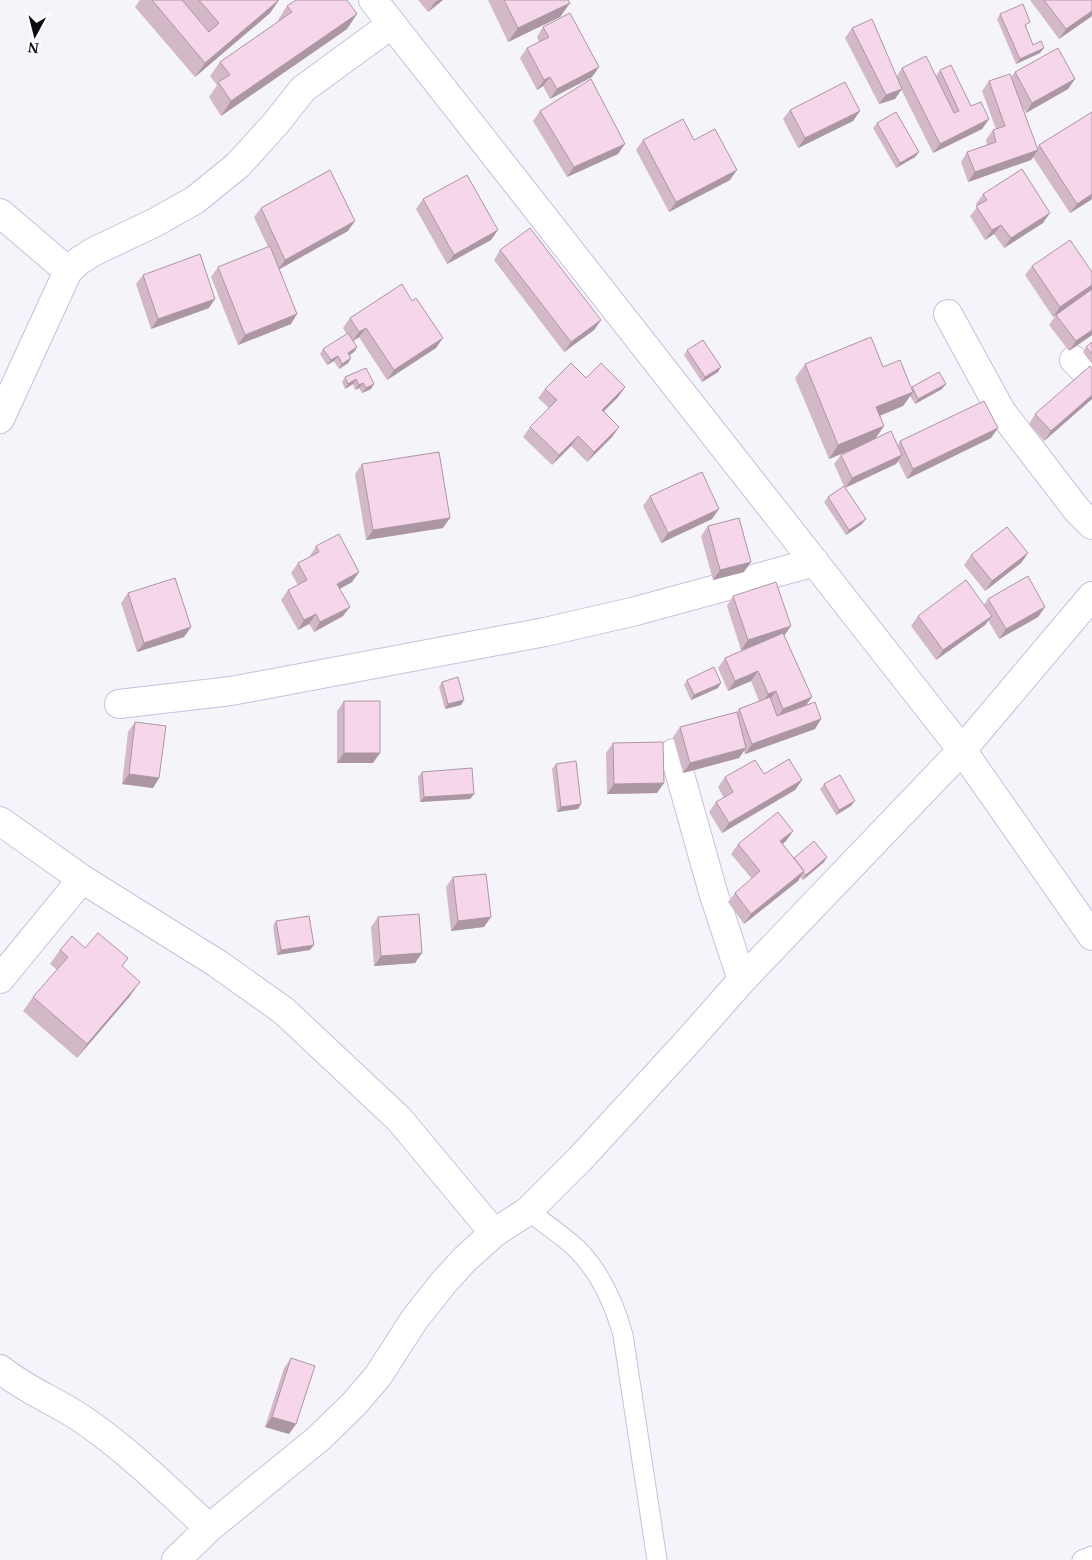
<svg xmlns="http://www.w3.org/2000/svg" width="1092" height="1560" viewBox="0 0 1092 1560" font-family="'Noto Serif',serif">
	<style>
		.lines { fill: none; stroke-linecap: round; stroke-linejoin: round }
		.service-casing { stroke: #c6c0dd; stroke-width: 21 }
		.minor-casing { stroke: #c6c0dd; stroke-width: 30 }
		.service { stroke: #fff; stroke-width: 19 }
		.minor { stroke: #fff; stroke-width: 28 }
		.wall { fill: #d3b9c8 }
		.shaded-wall { fill: #ac96a3 }
		.building { fill: #f5d7e9; stroke: #ac96a3 }
	</style>
	<rect width="100%" height="100%" fill="#f5f4fa"/>
	<g class="lines">
		<!-- service casing -->
		<g class="service-casing">
			<path id="service" d="M528,1211C544,1223 562,1235 577,1249C601,1273 614,1303 623,1335L657,1560
				M1082,1560L1092,1556"/>
		</g>
		<!-- minor casing -->
		<g class="minor-casing">
			<path id="minor" d="M373,0L962,750L1092,936
				M0,213L68,271
				M948,314L1001,411L1077,510L1092,525
				M1074,360L1092,378
				M0,419L68,271L79,261L93,252L154,223L195,200L238,165L276,123L303,89L392,24
				M119,704L231,691L545,632L636,611L815,562
				M674,753L713,892L742,980
				M0,821L82,879L218,964L284,1011L399,1119L494,1233
				M0,979L82,879
				M0,1369C27,1391 58,1402 85,1421C130,1452 169,1491 209,1528
				M176,1560L209,1528L318,1439L354,1404L378,1376L414,1320L444,1282L465,1259L494,1233L528,1211L580,1159L691,1038L742,980L962,750L1092,596"/>
		</g>
		<!-- service -->
		<use href="#service" class="service"/>
		<!-- minor -->
		<use href="#minor" class="minor"/>
	</g>
	<!-- wall -->
	<path class="wall" d="M140,0H279L270,13L195,77L135,7Z
		M418,0H443L428,12Z
		M488,0H568L570,3L560,17L508,42Z
		M1030,0H1092V16L1059,39Z
		M287,6L347,29L221,116L209,97L217,85L210,76L220,62L279,21L278,20Z
		M1000,14L1027,27L1026,28L1033,45L1040,53L1016,64L997,19Z
		M543,27L599,67L592,77L550,99L543,86L537,90L520,58L527,48L539,42L537,37Z
		M852,28L896,77L902,68L936,76L940,70L971,106L989,119L982,129L933,153L901,89L895,99L879,104L845,38Z
		M1015,72L1075,79L1068,89L1026,113L1022,106L1037,149L1039,145L1092,112V199L1070,213L1033,157L1031,160L968,182L961,162L967,152L987,145L986,140L993,130L996,129L982,91L989,81L1011,77Z
		M790,110L853,121L798,148L783,119Z
		M540,111L618,154L567,177L533,121Z
		M877,123L919,152L915,157L896,168L873,128Z
		M643,140H694L730,180L669,212L636,150Z
		M983,194L1043,223L1004,248L994,234L985,240L970,216L978,206L976,204Z
		M423,199L491,240L447,264L416,209Z
		M261,208L348,231L279,269L291,324L238,345L211,277L218,267L268,247L254,217Z
		M500,250L601,320L594,330L564,352L494,260Z
		M1032,266L1092,272V335L1069,351L1049,325L1056,315L1064,309L1053,317L1025,275Z
		M143,275L209,308L151,329L136,284Z
		M350,318L436,348L387,380L359,337L353,341L357,347L354,352L350,355L351,358L348,363L339,369L334,361L327,365L320,354L323,349L347,334L343,328Z
		M1092,342V364L1083,352L1086,347Z
		M687,350L718,372L702,382L684,355Z
		M805,364L883,367L911,388L912,387L942,389L915,404L910,396L903,406L880,416L884,426L876,438L898,445L900,441L991,438L907,479L898,461L896,464L845,487L862,524L846,535L824,502L828,497L844,486L834,464L841,455L849,451L829,459L795,378Z
		M366,368L371,389L362,393L359,388L355,390L353,384L345,389L342,382L345,377Z
		M1092,369V399L1044,441L1029,424L1035,414Z
		M586,378L625,387L618,397L604,411L619,427L612,437L587,462L571,446L552,465L523,437L530,427L549,408L538,398L545,389Z
		M362,464L443,528L366,540L355,474Z
		M650,496L712,519L661,543L643,506Z
		M708,526L744,572L713,580L701,536Z
		M316,546L359,572L352,582L340,589L343,616L314,632L309,624L298,630L281,600L288,590L298,585L291,573L298,563L310,557V556Z
		M1028,553L1021,563L985,591L964,565L971,555Z
		M128,593L191,627L184,637L137,652L121,603Z
		M733,596L784,635L812,697L806,706L821,719L815,729L745,754L744,751L739,758L683,773L673,737L680,727L736,713L739,709L759,701L751,681L728,691L718,668L725,658L746,649L741,650L727,606Z
		M988,599L1045,607L1038,617L999,639L988,620L985,625L936,660L911,626L918,616L984,605Z
		M687,680L718,688L691,700L684,685Z
		M442,682L464,700L461,705L445,709L439,687Z
		M344,701L373,763H337V711Z
		M135,722L159,778L153,788L122,784L128,732Z
		M613,743L657,793L607,794L606,753Z
		M556,764L581,804L578,809L557,812L552,769Z
		M422,772L474,794L470,799L420,802L418,777Z
		M764,774L802,780L795,790L722,833L709,812L716,802L724,798L718,787L725,777Z
		M824,784L851,806L836,815L820,789Z
		M793,831L786,841L783,844L794,858L827,857L824,862L803,880L800,877L798,881L744,924L728,902L735,893L752,879L731,854L738,844Z
		M453,877L484,927L451,931L446,887Z
		M378,917L422,953L415,963L374,966L371,927Z
		M276,921L310,950L277,955L273,926Z
		M85,948L128,958L122,967L130,996L77,1058L23,1011L33,997L57,970L50,964L60,950Z
		M291,1358L296,1424L289,1434L265,1427L284,1368Z"/>
	<!-- shaded-wall -->
	<path class="shaded-wall" d="M279,0L270,13L195,77L205,63Z
		M438,0H443L428,12L435,2Z
		M570,3L560,17L508,42L518,28Z
		M1092,11V16L1059,39L1066,29Z
		M357,14L347,29L221,116L231,101Z
		M1044,48L1040,53L1016,64L1020,59Z
		M599,67L592,77L550,99L557,89Z
		M550,77L543,86L537,90L544,80Z
		M1075,79L1068,89L1026,113L1032,103Z
		M902,89L895,99L879,104L886,95Z
		M860,111L853,121L798,148L805,138Z
		M989,119L982,129L933,153L940,144Z
		M625,144L618,154L567,177L574,167Z
		M1038,150L1031,160L968,182L975,172Z
		M919,152L915,157L896,168L900,163Z
		M737,170L730,180L669,212L676,202Z
		M1092,194L1091,200L1070,213L1077,204Z
		M1050,213L1043,223L1004,248L1011,238Z
		M355,221L348,231L278,270L285,260Z
		M1001,225L994,234L985,240L992,230Z
		M498,230L491,240L447,264L454,255Z
		M1092,285V290L1091,291L1053,317L1060,307Z
		M215,299L209,308L151,329L158,319Z
		M297,314L291,324L238,345L245,335Z
		M601,320L594,330L564,352L571,342Z
		M366,328L359,337L352,342L359,332Z
		M1092,330V335L1069,351L1076,341Z
		M443,338L436,348L387,380L394,370Z
		M357,347L354,352L345,358L348,353Z
		M338,356L334,361L327,365L331,360Z
		M351,358L348,363L339,369L342,364Z
		M721,367L718,372L702,382L705,377Z
		M356,379L353,384L345,389L348,384Z
		M363,383L359,388L355,390L359,385Z
		M374,384L371,389L362,393L366,388Z
		M946,384L942,389L915,404L918,399Z
		M625,387L618,397L595,420L602,410Z
		M913,392L903,406L866,421L876,407Z
		M1092,395V399L1044,441L1051,431Z
		M884,426L874,440L829,459L838,445Z
		M619,427L612,437L587,462L594,452Z
		M998,428L991,438L907,479L913,469Z
		M578,436L571,446L552,465L559,455Z
		M902,455L896,464L845,488L852,478Z
		M719,509L712,519L661,543L668,533Z
		M450,518L443,528L366,540L373,530Z
		M866,519L862,524L846,535L849,530Z
		M1028,553L1021,563L985,591L992,581Z
		M751,562L744,572L713,580L720,570Z
		M359,572L352,582L330,594L337,584Z
		M350,607L343,616L314,632L320,622Z
		M1045,607L1038,617L999,639L1006,629Z
		M316,614L309,624L298,630L304,620Z
		M992,616L985,625L936,660L943,650Z
		M791,626L784,636L741,650L748,640Z
		M191,627L184,637L137,652L144,643Z
		M758,671L751,681L728,691L735,681Z
		M721,683L718,688L691,700L694,695Z
		M776,691L769,701L761,704L768,694Z
		M812,697L805,706L776,719L783,709Z
		M464,700L461,705L445,709L448,704Z
		M821,719L815,729L745,754L752,744Z
		M746,748L739,758L683,773L690,763Z
		M344,753H380L373,763H337Z
		M129,774L159,778L153,788L122,784Z
		M802,780L795,790L722,833L729,823Z
		M664,783L657,793L607,794L614,784Z
		M474,794L470,799L420,802L424,797Z
		M855,801L851,806L836,815L839,810Z
		M581,804L578,809L557,812L561,807Z
		M793,831L786,841L773,851L780,841Z
		M827,857L824,862L803,880L806,875Z
		M804,871L798,881L744,924L751,914Z
		M491,917L484,927L451,931L458,921Z
		M314,945L310,950L277,955L281,950Z
		M422,953L415,963L374,966L381,956Z
		M140,982L130,996L77,1058L87,1044Z
		M272,1417L296,1424L289,1434L265,1427Z"/>
	<!-- building -->
	<path class="building" d="M152,0H182L209,32L219,23L199,0H279L205,63Z
		M296,0H347L357,14L231,101L218,82L230,75L220,62L292,12L287,6Z
		M504,0H568L570,3L518,28Z
		M1044,0H1092V11L1066,29Z
		M1023,4L1030,22L1025,25L1033,45L1041,41L1044,48L1020,59L1000,14Z
		M570,13L599,67L557,89L550,77L544,80L527,48L549,37L543,27Z
		M872,19L902,89L886,95L852,28Z
		M1058,48L1075,79L1032,103L1015,72Z
		M926,56L954,113L959,111L940,70L951,65L971,106L981,102L989,119L940,144L902,68Z
		M1010,74L1038,150L975,172L967,152L996,142L993,130L1005,126L989,81Z
		M591,79L625,144L574,167L540,111Z
		M845,82L860,111L805,138L790,110Z
		M896,112L919,152L900,163L877,123Z
		M1092,112V194L1077,204L1039,145Z
		M683,119L694,140L715,129L737,170L676,202L643,140Z
		M1022,169L1050,213L1011,238L1001,225L992,230L976,206L987,200L983,194Z
		M330,170L355,221L285,260L261,208Z
		M467,175L498,230L454,255L423,199Z
		M530,228L601,320L571,342L500,250Z
		M1070,240L1092,272V285L1060,307L1032,266Z
		M270,246L297,314L245,335L218,267Z
		M200,254L215,299L158,319L143,275Z
		M402,284L412,301L416,298L443,338L394,370L366,328L359,332L350,318Z
		M1092,289V330L1076,341L1056,315Z
		M348,333L357,347L348,353L351,358L342,364L338,356L331,360L323,349Z
		M871,337L883,367L900,360L913,392L876,407L884,426L838,445L805,364Z
		M703,340L721,367L705,377L687,350Z
		M1092,342V354L1086,347Z
		M571,363L586,378L601,363L625,387L602,410L619,427L594,452L578,436L559,455L530,427L557,400L545,389Z
		M1090,366L1092,369V395L1051,431L1035,414Z
		M366,368L374,384L366,388L363,383L359,385L356,379L348,384L345,377Z
		M939,372L946,384L918,399L912,387Z
		M984,401L998,428L913,469L900,441Z
		M891,431L902,455L852,478L841,455Z
		M439,452L450,518L373,530L362,464Z
		M702,472L719,509L668,533L650,496Z
		M844,486L866,519L849,530L828,497Z
		M739,518L751,562L720,570L708,526Z
		M1007,527L1028,553L992,581L971,555Z
		M339,534L359,572L337,584L350,607L320,622L316,614L304,620L288,590L307,580L298,563L319,552L316,546Z
		M1028,576L1045,607L1006,629L988,599Z
		M175,578L191,627L144,643L128,593Z
		M966,580L992,616L943,650L918,616Z
		M776,582L791,626L748,640L733,596Z
		M783,633L812,697L783,709L776,691L768,694L758,671L735,681L725,658Z
		M714,667L721,683L694,695L687,680Z
		M458,677L464,700L448,704L442,682Z
		M770,697L777,716L815,702L821,719L752,744L739,709Z
		M344,701H380V753H344Z
		M737,712L746,748L690,763L680,727Z
		M135,722L166,726L159,778L129,774Z
		M663,742L664,783L614,784L613,743Z
		M789,759L802,780L729,823L716,802L733,792L725,777L755,760L764,774Z
		M576,761L581,804L561,807L556,764Z
		M472,768L474,794L424,797L422,772Z
		M840,775L855,801L839,810L824,784Z
		M778,812L793,831L780,841L804,871L751,914L735,893L760,871L738,844Z
		M814,841L827,857L806,875L803,872L804,871L794,858Z
		M486,874L491,917L458,921L453,877Z
		M419,914L422,953L381,956L378,917Z
		M309,916L314,945L281,950L276,921Z
		M98,933L128,958L122,966L140,982L87,1044L33,997L68,957L60,950L72,936L85,948Z
		M291,1358L315,1366L296,1424L272,1417Z"/>
	<!-- north arrow -->
	<g transform="translate(35 35) rotate(187)" stroke="#ffffff" stroke-width="4" paint-order="stroke">
	<path d="M0-4L9 19L0 12L-9 19Z" fill="#0d0b14"/>
	<text y="-8" font-size="14" font-weight="bold" text-anchor="middle" fill="#0d0b14">N</text>
	</g>
</svg>
